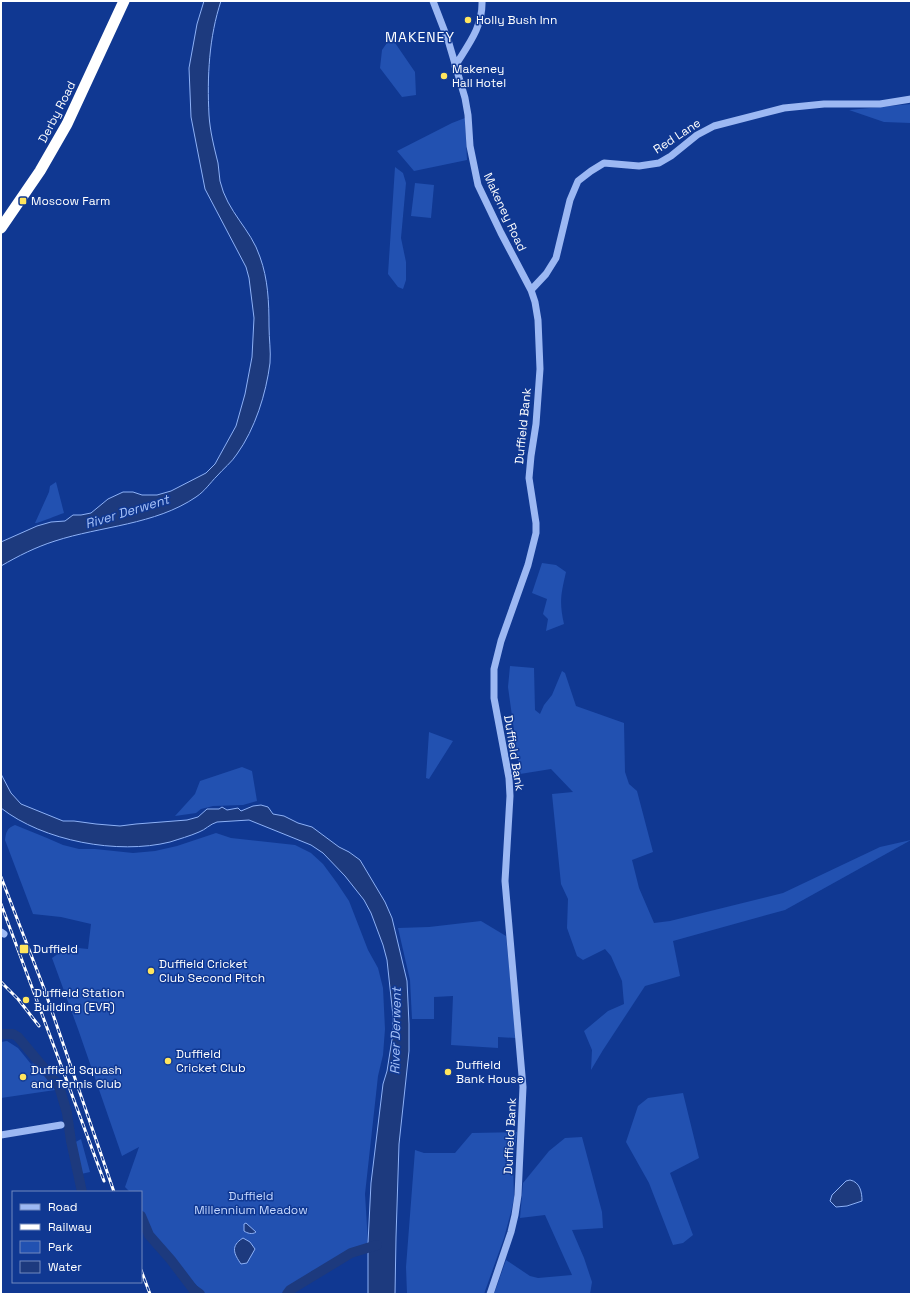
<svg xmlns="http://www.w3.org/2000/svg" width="912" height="1295" viewBox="0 0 912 1295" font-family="'Space Grotesk',sans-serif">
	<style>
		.green { fill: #2251b1 }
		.water { fill: #1d3a7e; stroke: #8db1f7 }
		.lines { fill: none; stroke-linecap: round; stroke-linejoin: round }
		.river { stroke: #1d3a7e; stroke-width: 10 }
		.minor { stroke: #9cb8f3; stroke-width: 7 }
		.highway { stroke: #fff; stroke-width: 11 }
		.rail-casing { stroke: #fff; stroke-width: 3 }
		.rail { stroke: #103892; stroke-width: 1.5; stroke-dasharray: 4.5; stroke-linecap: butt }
		.poi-dot { fill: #ffe55e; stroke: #103892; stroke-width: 1.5 }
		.labels { text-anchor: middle; stroke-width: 3; stroke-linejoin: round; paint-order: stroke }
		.poi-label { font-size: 12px; fill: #fff; stroke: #103892; text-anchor: start }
		.street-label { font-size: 12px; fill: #fff; stroke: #103892 }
		.park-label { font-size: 12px; fill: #c3d6fe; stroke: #103892 }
		.water-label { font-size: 13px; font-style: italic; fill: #a8c3fa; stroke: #103892 }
		.quarter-label { font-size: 14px; letter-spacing: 1px; fill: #fff; stroke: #103892 }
	</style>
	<rect width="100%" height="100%" fill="#103892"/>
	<!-- green -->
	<path class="green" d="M391,37L415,72L416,95L402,97L380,68L382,50Z
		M911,104V123L884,122L849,110Z
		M465,118L467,160L414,171L397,151L452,123Z
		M395,167L403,173L406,183L401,238L406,262V280L403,289L398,287L388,274Z
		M415,183L434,185L431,218L411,216Z
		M56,482L64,513C57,515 40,523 35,523L49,492L50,486Z
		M542,563L556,565L566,572C561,594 559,602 564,624L546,631L548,619L543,614L547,599L532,593Z
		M510,666L534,668L535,710L540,714L544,705L552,695L562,671L565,673L576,706L624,723L625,772L629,784L637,791L653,852L632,860L639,888L654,923L670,921L783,893L880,847L911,840L785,910L673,941L680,976L645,986L603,1050L591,1070L592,1050L584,1031L608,1011L624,1004L622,981L611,956L605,949L583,960L577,956L567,928L568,899L561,884L552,794L573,792L551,769L520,774L508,687Z
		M429,732L453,741L429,779L426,778Z
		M242,767L252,771L257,801L243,805L213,806L201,809L196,813L175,816L195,794L200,781Z
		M15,825L47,838L63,845L79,849H95L133,853L155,851L177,846L216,833L231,838L295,845L311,853L323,864L337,883L349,901L368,950L378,968L383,988L385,1029L383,1055L378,1076L365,1194L368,1243L340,1256L323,1268L312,1271L284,1294H205C181,1269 151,1242 141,1207C140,1203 141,1197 141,1192H130L125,1187L139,1147L122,1156L78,1029L52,958L68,947L88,949L91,924L61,917L33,914L5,840C6,832 7,828 15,825Z
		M481,921L506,936L516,1038L498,1037V1048L451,1045L453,996L434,997V1019H412L410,980L398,928L429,927Z
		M7,1041L18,1048L31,1064L36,1063L55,1090L1,1098V1042Z
		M683,1093L699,1158L670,1173L693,1235L683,1243L673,1245L649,1183L626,1142L638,1106L648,1098Z
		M517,1132L513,1160L514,1198L511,1212L504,1238L484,1294H407L406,1267L415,1150L424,1153H455L472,1133Z
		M582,1137L602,1212L603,1228L572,1230L584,1258L592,1282L590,1294H494L506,1260L530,1276L538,1278L572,1275L545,1215L520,1218L523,1183L549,1151L565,1138Z
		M81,1139L90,1172L81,1174L74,1143Z"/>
	<!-- water -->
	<path class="water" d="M204,1H221C209,37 207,77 209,115C210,131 214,147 218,163C219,169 219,175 220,181C227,212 251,229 260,257C268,279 269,302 269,326C269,339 271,351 270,363C266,394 255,429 237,454C232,462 223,469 217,476C210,483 205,491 196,497C155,525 101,526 55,541C36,547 18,556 1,566V542L37,526L51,522L65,521L73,515H81L91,513L108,499L123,492H133L142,495H157L171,491L206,473L215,464L236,426L245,394L252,357L254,318L249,278L246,267L205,189L191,117L189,68L197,24Z
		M1,774L11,793L21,804L63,821H74L96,824L120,826L136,824L187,820L198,817L207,809H219L222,807L227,810L238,808L241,811L253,806L261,805L268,807L273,814L284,816L298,823L312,827L339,847L349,852L360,860L385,902L392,918L407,981L409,1024V1051L399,1144L396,1237L395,1294H368V1243L371,1183L383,1084L387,1071L393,1033V1016L387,960L383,945L371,913L364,900L345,876L323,853L311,845L249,820L217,822C210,824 205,830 199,832C190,836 179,839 170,842C118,855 43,841 1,808Z
		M850,1180C860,1182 862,1192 862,1201L847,1206L836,1207L830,1201L832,1195L846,1181Z
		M246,1223L256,1232C252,1235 247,1233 244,1231V1224Z
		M243,1238L250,1242L255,1249L247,1263L241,1264C234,1254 230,1246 243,1238Z"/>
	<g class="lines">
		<!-- river -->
		<path class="river" d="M1,1034H13L18,1037L59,1086L67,1113L71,1141L82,1192
			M141,1216L149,1235L171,1260L193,1289L200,1294
			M287,1294L290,1290L351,1253L377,1245"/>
		<!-- minor -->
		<path class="minor" d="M433,1L448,40L465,98L468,115L470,146L478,185L501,233L531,290L535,302L538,320L540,369L536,424L531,456L529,478L536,523V533L528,565L501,641L494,669V698L509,778L510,796L505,881L523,1087L518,1195L515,1215L511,1232L490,1294
			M455,66C468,45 483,27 482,1
			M531,290L546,274L556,258L570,200L578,181L591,171L604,163L639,166L659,163L671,156L697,135L714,126L784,108L824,104H880L911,99
			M1,932L4,934
			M1,1135L61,1125"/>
		<!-- highway -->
		<path class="highway" d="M1,228L40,171L67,124L124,1"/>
		<!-- rail casing -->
		<g class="rail-casing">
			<path id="rail" d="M1,877L45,991L114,1192
				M1,904L104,1181
				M1,982L18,999L39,1026
				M141,1270L150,1294"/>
		</g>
		<!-- rail -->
		<use href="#rail" class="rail"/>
	</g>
	<!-- markers -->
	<g class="poi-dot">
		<circle cx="468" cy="20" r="4"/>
		<circle cx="444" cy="76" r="4"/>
		<rect x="19" y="197" width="8" height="8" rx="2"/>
		<rect x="19" y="944" width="10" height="10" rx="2"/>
		<circle cx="151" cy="971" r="4"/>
		<circle cx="26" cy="1000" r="4"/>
		<circle cx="168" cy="1061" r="4"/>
		<circle cx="448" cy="1072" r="4"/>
		<circle cx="23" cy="1077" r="4"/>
	</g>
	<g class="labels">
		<!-- poi labels -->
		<g class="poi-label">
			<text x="476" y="24">Holly Bush Inn</text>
			<text x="452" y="73">Makeney<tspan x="452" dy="14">Hall Hotel</tspan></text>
			<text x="31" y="205">Moscow Farm</text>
			<text x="33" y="953">Duffield</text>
			<text x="159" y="968">Duffield Cricket<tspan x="159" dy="14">Club Second Pitch</tspan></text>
			<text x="34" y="997">Duffield Station<tspan x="34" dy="14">Building (EVR)</tspan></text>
			<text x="176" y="1058">Duffield<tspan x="176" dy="14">Cricket Club</tspan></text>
			<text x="456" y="1069">Duffield<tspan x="456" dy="14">Bank House</tspan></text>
			<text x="31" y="1074">Duffield Squash<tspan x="31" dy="14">and Tennis Club</tspan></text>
		</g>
		<!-- street labels -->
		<g class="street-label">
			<text transform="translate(57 112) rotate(-63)" y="4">Derby Road</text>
			<text transform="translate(677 136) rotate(-33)" y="4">Red Lane</text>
			<text transform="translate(505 212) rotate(65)" y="4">Makeney Road</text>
			<text transform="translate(523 426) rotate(-84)" y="4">Duffield Bank</text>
			<text transform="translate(514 753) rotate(81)" y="4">Duffield Bank</text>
			<text transform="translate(510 1136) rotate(-87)" y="4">Duffield Bank</text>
		</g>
		<!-- park labels -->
		<g class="park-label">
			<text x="251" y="1200">Duffield<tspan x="251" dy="14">Millennium Meadow</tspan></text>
		</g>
		<!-- water labels -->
		<g class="water-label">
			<text transform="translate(127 511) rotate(-17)" y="5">River Derwent</text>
			<text transform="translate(395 1031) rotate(-89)" y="5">River Derwent</text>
		</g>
		<!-- quarter labels -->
		<g class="quarter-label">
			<text x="420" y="42">MAKENEY</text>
		</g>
	</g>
	<!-- border -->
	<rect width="912" height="1295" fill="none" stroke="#ffffff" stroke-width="4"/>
	<!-- legend -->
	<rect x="12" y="1191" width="130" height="92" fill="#103892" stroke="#7088be"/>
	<rect x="20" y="1204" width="20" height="6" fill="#9cb8f3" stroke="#7088be"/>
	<text x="48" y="1211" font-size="12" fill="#ffffff">Road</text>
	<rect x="20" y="1224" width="20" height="6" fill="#ffffff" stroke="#7088be"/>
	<text x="48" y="1231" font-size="12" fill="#ffffff">Railway</text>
	<rect x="20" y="1241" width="20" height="12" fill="#2251b1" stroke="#7088be"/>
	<text x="48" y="1251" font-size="12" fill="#ffffff">Park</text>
	<rect x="20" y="1261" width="20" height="12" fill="#1d3a7e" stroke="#7088be"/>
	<text x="48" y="1271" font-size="12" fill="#ffffff">Water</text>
</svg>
